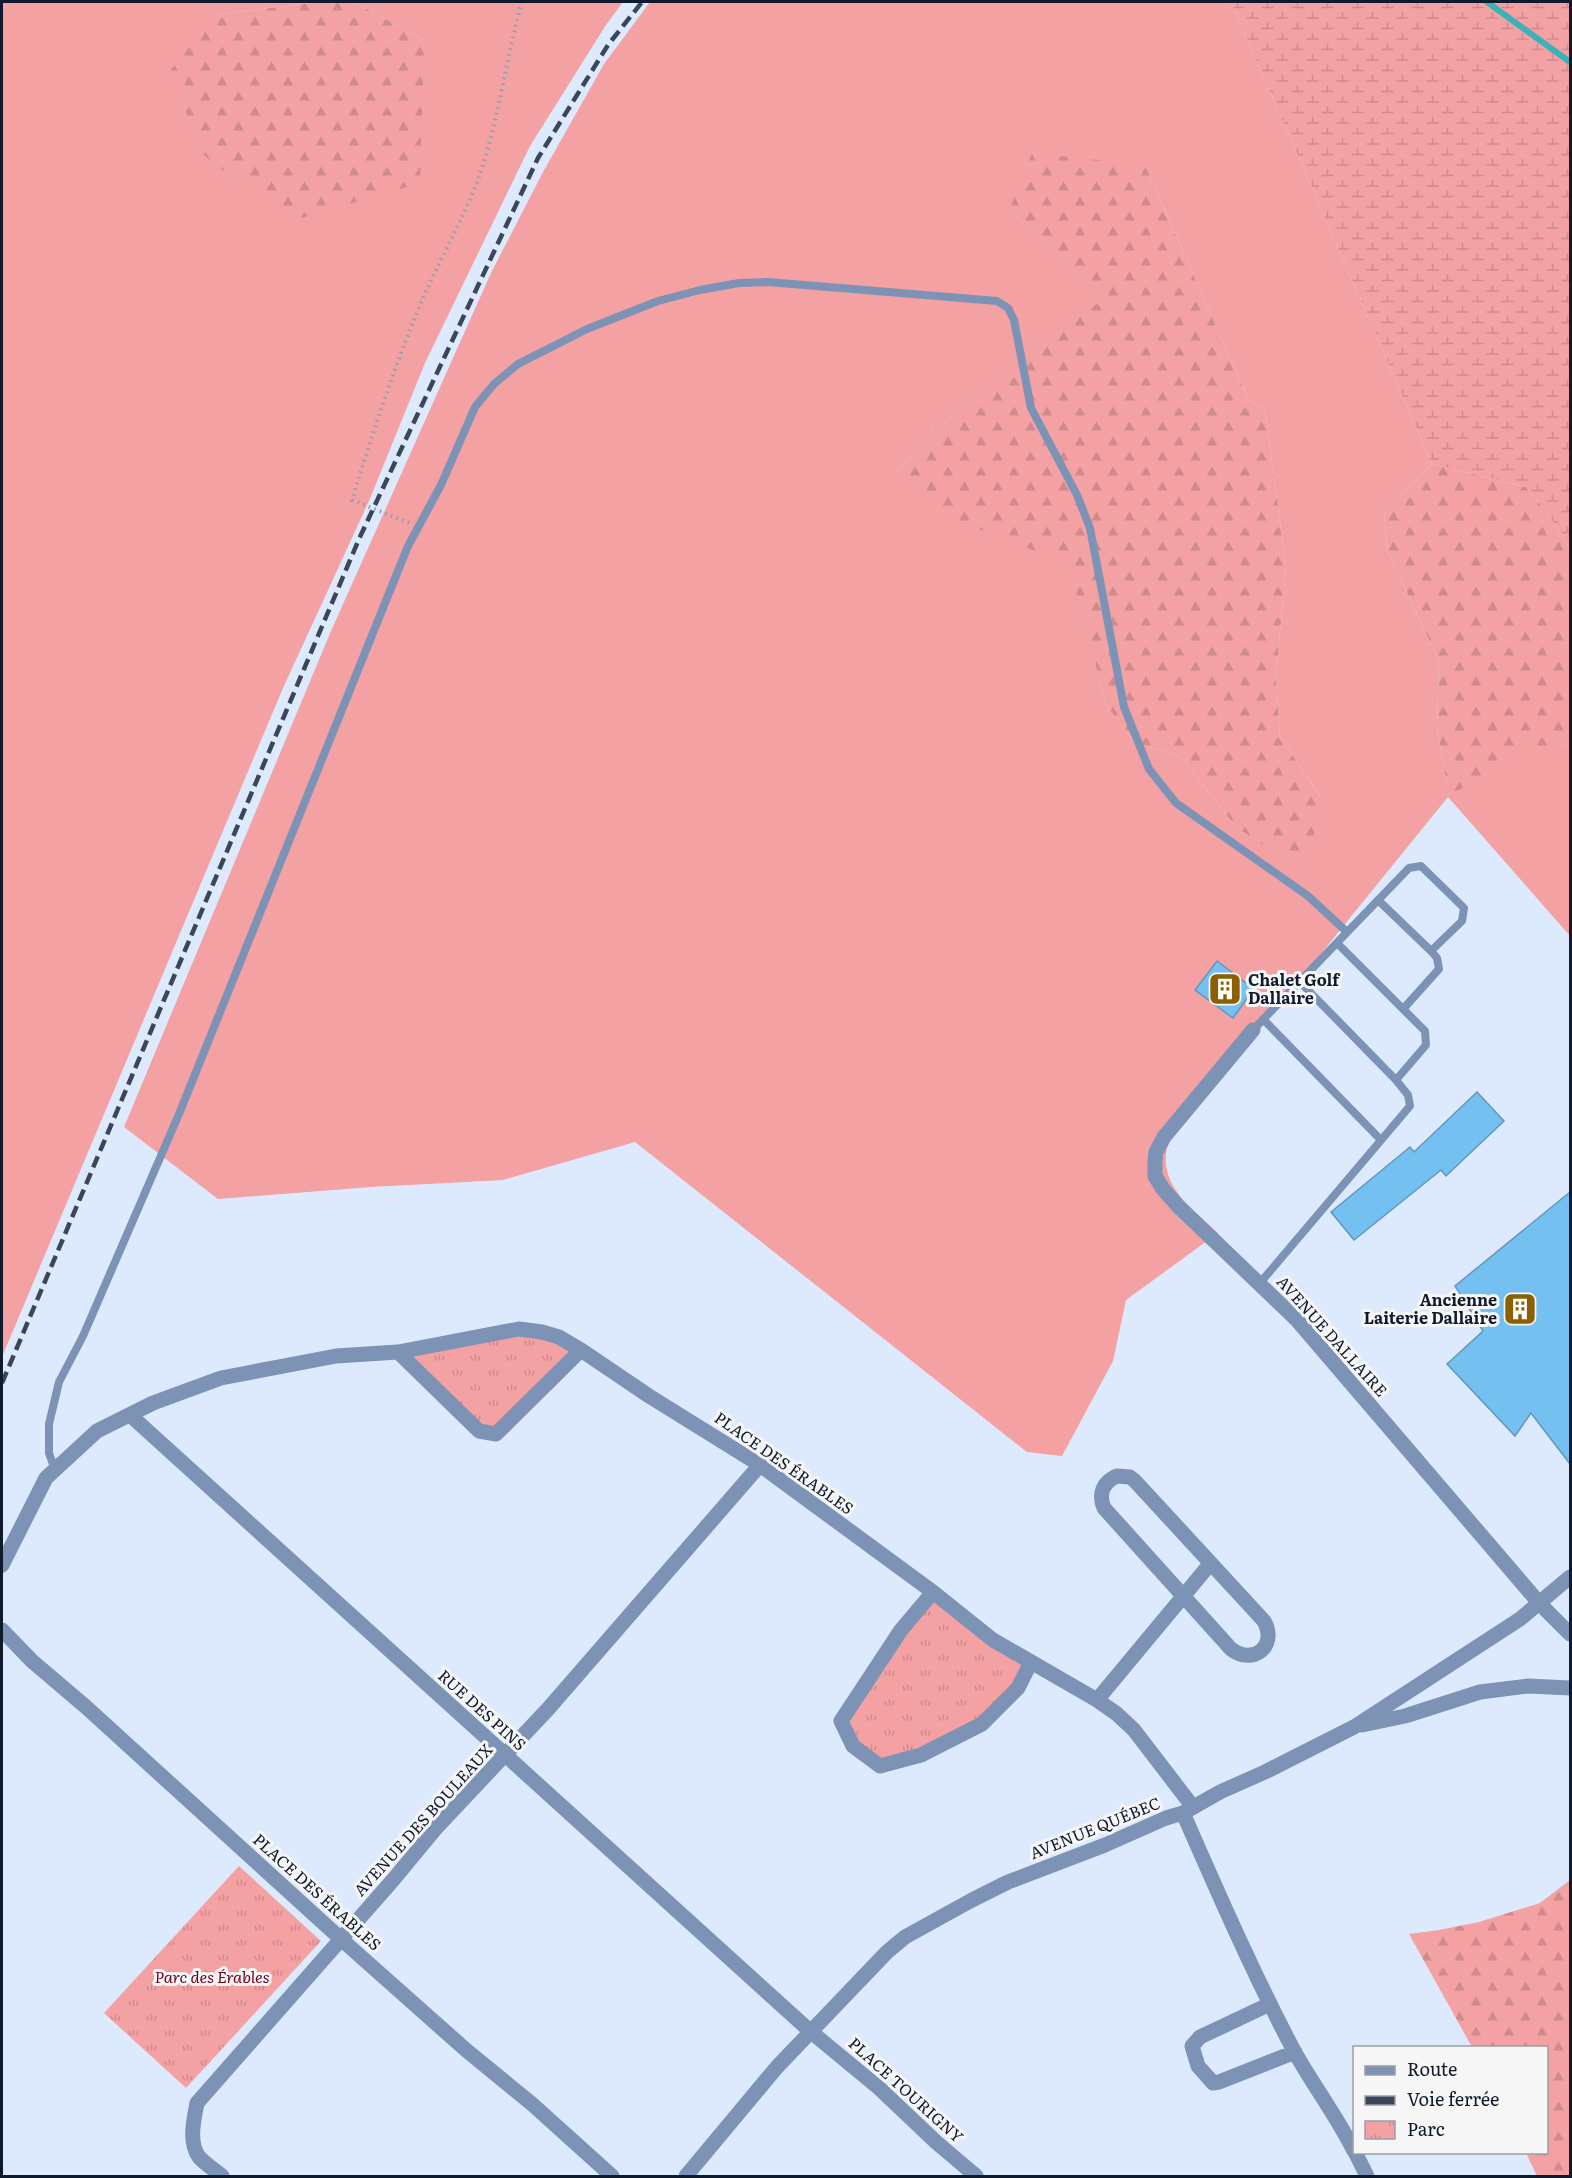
<svg xmlns="http://www.w3.org/2000/svg" width="1572" height="2178" viewBox="0 0 1572 2178" font-family="Literata,serif">
	<style>
		.green { fill: #f3a1a3; fill-rule: evenodd }
		.forest { fill: url(#forest-firs) }
		.wetland { fill: url(#wetland-marsh) }
		.park { fill: url(#park-tufts) }
		.lines { fill: none; stroke-linecap: round; stroke-linejoin: round }
		.stream { stroke: #3bb2b6; stroke-width: 6 }
		.building { fill: #74c1f1; stroke: #6397b9; stroke-width: 1.5 }
		.path { stroke: #919db0; stroke-width: 4; stroke-dasharray: 1.5 4.5; stroke-linecap: butt }
		.service { stroke: #7c93b6; stroke-width: 8 }
		.minor { stroke: #7c93b6; stroke-width: 15 }
		.tertiary { stroke: #7c93b6; stroke-width: 15 }
		.rail { stroke: #3b4759; stroke-width: 4.5; stroke-dasharray: 12 6; stroke-linecap: butt }
		.labels { text-anchor: middle; stroke-width: 6; stroke-linejoin: round; paint-order: stroke }
		.poi-label { font-size: 16px; font-weight: bold; fill: #0f1b2c; stroke: #f6f6f6; text-anchor: start }
		.street-label { font-size: 16px; fill: #0f1b2c; stroke: #f6f6f6 }
		.park-label { font-size: 16px; font-style: italic; fill: #66041a; stroke: #f6f6f6 }
	</style>
	<defs>
		<pattern id="forest-firs" width="22" height="20" patternUnits="userSpaceOnUse" patternTransform="scale(1.5)"><rect width="22" height="20" fill="#f3a1a3"/><path d="M5 1l3.5 6h-7zM16 11l3.5 6h-7z" fill="#cf8a8c"/></pattern>
		<pattern id="wetland-marsh" width="20" height="14" patternUnits="userSpaceOnUse" patternTransform="scale(1.5)"><rect width="20" height="14" fill="#f3a1a3"/><path d="M1 5h8M5 5V1M11 12h8M15 12V8" fill="none" stroke="#cf8a8c"/></pattern>
		<pattern id="park-tufts" width="24" height="20" patternUnits="userSpaceOnUse" patternTransform="scale(1.5)"><rect width="24" height="20" fill="#f3a1a3"/><path d="M3 7l-1-3M5 7V3M7 7l1-3M15 17l-1-3M17 17v-4M19 17l1-3" fill="none" stroke="#cf8a8c"/></pattern>
	</defs>
	<rect width="100%" height="100%" fill="#ddeafd"/>
	<!-- green -->
	<path class="green" d="M2,2H316L214,15L424,40L355,2H623L606,25L530,146L425,363L369,501L283,688L2,1357Z
		M650,2H1231L1432,464L1384,514L1388,552L1439,661L1437,728L1449,796L1516,751L1570,745V936L1448,797L1169,1141C1155,1183 1190,1207 1218,1233L1126,1300L1113,1361L1062,1456L1027,1452L635,1142L503,1180L371,1187L218,1199L124,1127L331,631L491,273L543,172L604,64ZM1145,165L1249,401L1265,409L1286,567L1276,676L1280,736L1322,799L1236,827L1181,757L1134,742L1106,705L1070,564L895,475L927,436L1109,295L1009,211Z"/>
	<!-- forest -->
	<path class="forest" d="M316,2H355L424,40L420,183L288,222L200,152L171,70L214,15Z
		M1032,153L1145,165L1249,401L1265,409L1286,567L1276,676L1280,736L1322,799L1305,872L1236,827L1181,757L1134,742L1106,705L1069,564L929,510L895,475L927,436L1108,295L1009,211Z
		M1432,464L1526,487L1547,512L1570,550V745L1516,752L1449,797L1437,728L1439,661L1388,552L1384,514Z
		M1570,1880V2176H1537L1526,2153L1546,2152V2048L1472,2047L1409,1934L1439,1930L1479,1922L1540,1903Z"/>
	<!-- wetland -->
	<path class="wetland" d="M1231,2H1570V550L1547,512L1526,487L1432,464Z"/>
	<!-- park -->
	<path class="park" d="M519,1329L581,1350L511,1421L479,1431L398,1352Z
		M933,1592L1031,1662L982,1724L880,1766L841,1721Z
		M239,1866L321,1941L186,2088L104,2013Z"/>
	<g class="lines">
		<!-- stream -->
		<path class="stream" d="M1487,2L1570,62"/>
	</g>
	<!-- building -->
	<path class="building" d="M1217,961L1254,989L1233,1018L1195,990Z
		M1477,1092L1504,1121L1446,1176L1441,1170L1354,1240L1331,1212L1410,1147L1414,1152Z
		M1570,1192V1464L1531,1413L1515,1436L1447,1364L1483,1331L1455,1286Z"/>
	<g class="lines">
		<!-- path -->
		<path class="path" d="M409,523L352,500C373,432 395,364 423,298C441,257 465,216 480,174C499,118 506,58 522,2"/>
		<!-- service -->
		<path class="service" d="M1378,900L1431,951
			M1299,981L1396,1080
			M1263,1019L1381,1140
			M1253,1030L1409,868L1421,866L1464,908L1462,921L1431,951L1437,958L1439,969L1404,1008
			M1260,1283L1410,1106L1408,1095L1396,1080L1426,1045L1425,1031L1337,943
			M55,1470L49,1453V1424L59,1382L83,1336L179,1114L408,546L441,485L475,407L494,384L518,364L587,329L658,301L700,290L739,283L768,282L997,301L1008,308L1014,320L1031,408L1077,495L1090,528L1124,707L1149,769L1176,803L1308,896L1347,932"/>
		<!-- minor -->
		<path class="minor" d="M1253,1030L1164,1137L1156,1152L1155,1161V1176L1163,1189L1178,1206L1297,1320L1540,1604
			M398,1352L479,1431L496,1434L581,1350
			M130,1415L810,2031L879,2088L936,2142L976,2176
			M1117,1476L1130,1477L1135,1481L1264,1621C1278,1646 1253,1666 1231,1649L1104,1508C1098,1494 1103,1482 1117,1476Z
			M2,1565L46,1478L97,1431L153,1403L221,1378L336,1356L398,1352L519,1329L542,1332L559,1337L581,1350L649,1396L760,1465L933,1592L993,1640L1097,1700L1117,1714L1134,1730L1193,1807
			M933,1592L901,1630L841,1721L853,1746L880,1766L921,1755L982,1724L1018,1688L1031,1662
			M2,1630L32,1661L86,1707L341,1939L466,2050L532,2104L612,2176
			M1097,1700L1210,1564
			M1183,1813C1218,1893 1253,1973 1293,2049C1312,2084 1337,2116 1354,2151
			M1270,2004L1200,2037L1192,2046L1198,2066L1213,2083L1219,2082L1295,2052
			M1355,2152L1367,2176
			M222,2176C215,2170 205,2164 199,2157C188,2142 194,2119 197,2103L393,1880L436,1828L548,1709L760,1465"/>
		<!-- tertiary -->
		<path class="tertiary" d="M1540,1604L1570,1634
			M1362,1725L1405,1716L1480,1692L1528,1686L1570,1688
			M686,2176L777,2067L887,1952L905,1937L972,1900L1008,1882L1105,1845L1166,1818L1183,1813L1220,1792L1265,1772L1354,1727L1520,1619L1570,1577"/>
		<!-- rail -->
		<path class="rail" d="M2,1383L359,539L538,158L608,45L642,2"/>
	</g>
	<!-- icons -->
	<defs>
		<g id="building-square" transform="scale(1.725)"><rect x="-9" y="-9" width="18" height="18" rx="4" fill="#8a6001" stroke="#f6f6f6"/><path d="M-4-6H4V6H1V3H-1V6H-4ZM-2.5-4.3h1.7v1.8h-1.7ZM.8-4.3h1.7v1.8H.8ZM-2.5-1h1.7V.8h-1.7ZM.8-1h1.7V.8H.8Z" fill="#fff"/></g>
	</defs>
	<g fill-rule="evenodd">
		<use href="#building-square" x="1225" y="989"/>
		<use href="#building-square" x="1520" y="1309"/>
	</g>
	<g class="labels">
		<!-- poi labels -->
		<g class="poi-label">
			<text x="1248" y="986">Chalet Golf<tspan x="1248" dy="18">Dallaire</tspan></text>
			<text x="1497" y="1306" text-anchor="end">Ancienne<tspan x="1497" dy="18">Laiterie Dallaire</tspan></text>
		</g>
		<!-- street labels -->
		<g class="street-label">
			<text transform="translate(1332 1336) rotate(48)" y="6">AVENUE DALLAIRE</text>
			<text transform="translate(784 1463) rotate(35)" y="6">PLACE DES ÉRABLES</text>
			<text transform="translate(482 1710) rotate(42)" y="6">RUE DES PINS</text>
			<text transform="translate(423 1820) rotate(-48)" y="6">AVENUE DES BOULEAUX</text>
			<text transform="translate(1095 1828) rotate(-22)" y="6">AVENUE QUÉBEC</text>
			<text transform="translate(317 1892) rotate(42)" y="6">PLACE DES ÉRABLES</text>
			<text transform="translate(906 2090) rotate(42)" y="6">PLACE TOURIGNY</text>
		</g>
		<!-- park labels -->
		<g class="park-label">
			<text x="212" y="1983">Parc des Érables</text>
		</g>
	</g>
	<!-- border -->
	<rect width="1572" height="2178" fill="none" stroke="#0f1b2c" stroke-width="6"/>
	<!-- legend -->
	<rect x="1353" y="2046" width="195" height="108" fill="#f6f6f6" stroke="#9a9ea5" stroke-width="1.5"/>
	<rect x="1365" y="2066" width="30" height="9" fill="#7c93b6" stroke="#9a9ea5" stroke-width="1.5"/>
	<text x="1407" y="2076" font-size="18" fill="#0f1b2c">Route</text>
	<rect x="1365" y="2096" width="30" height="9" fill="#3b4759" stroke="#9a9ea5" stroke-width="1.5"/>
	<text x="1407" y="2106" font-size="18" fill="#0f1b2c">Voie ferrée</text>
	<rect x="1365" y="2121" width="30" height="18" fill="url(#park-tufts)" stroke="#9a9ea5" stroke-width="1.5"/>
	<text x="1407" y="2136" font-size="18" fill="#0f1b2c">Parc</text>
</svg>
